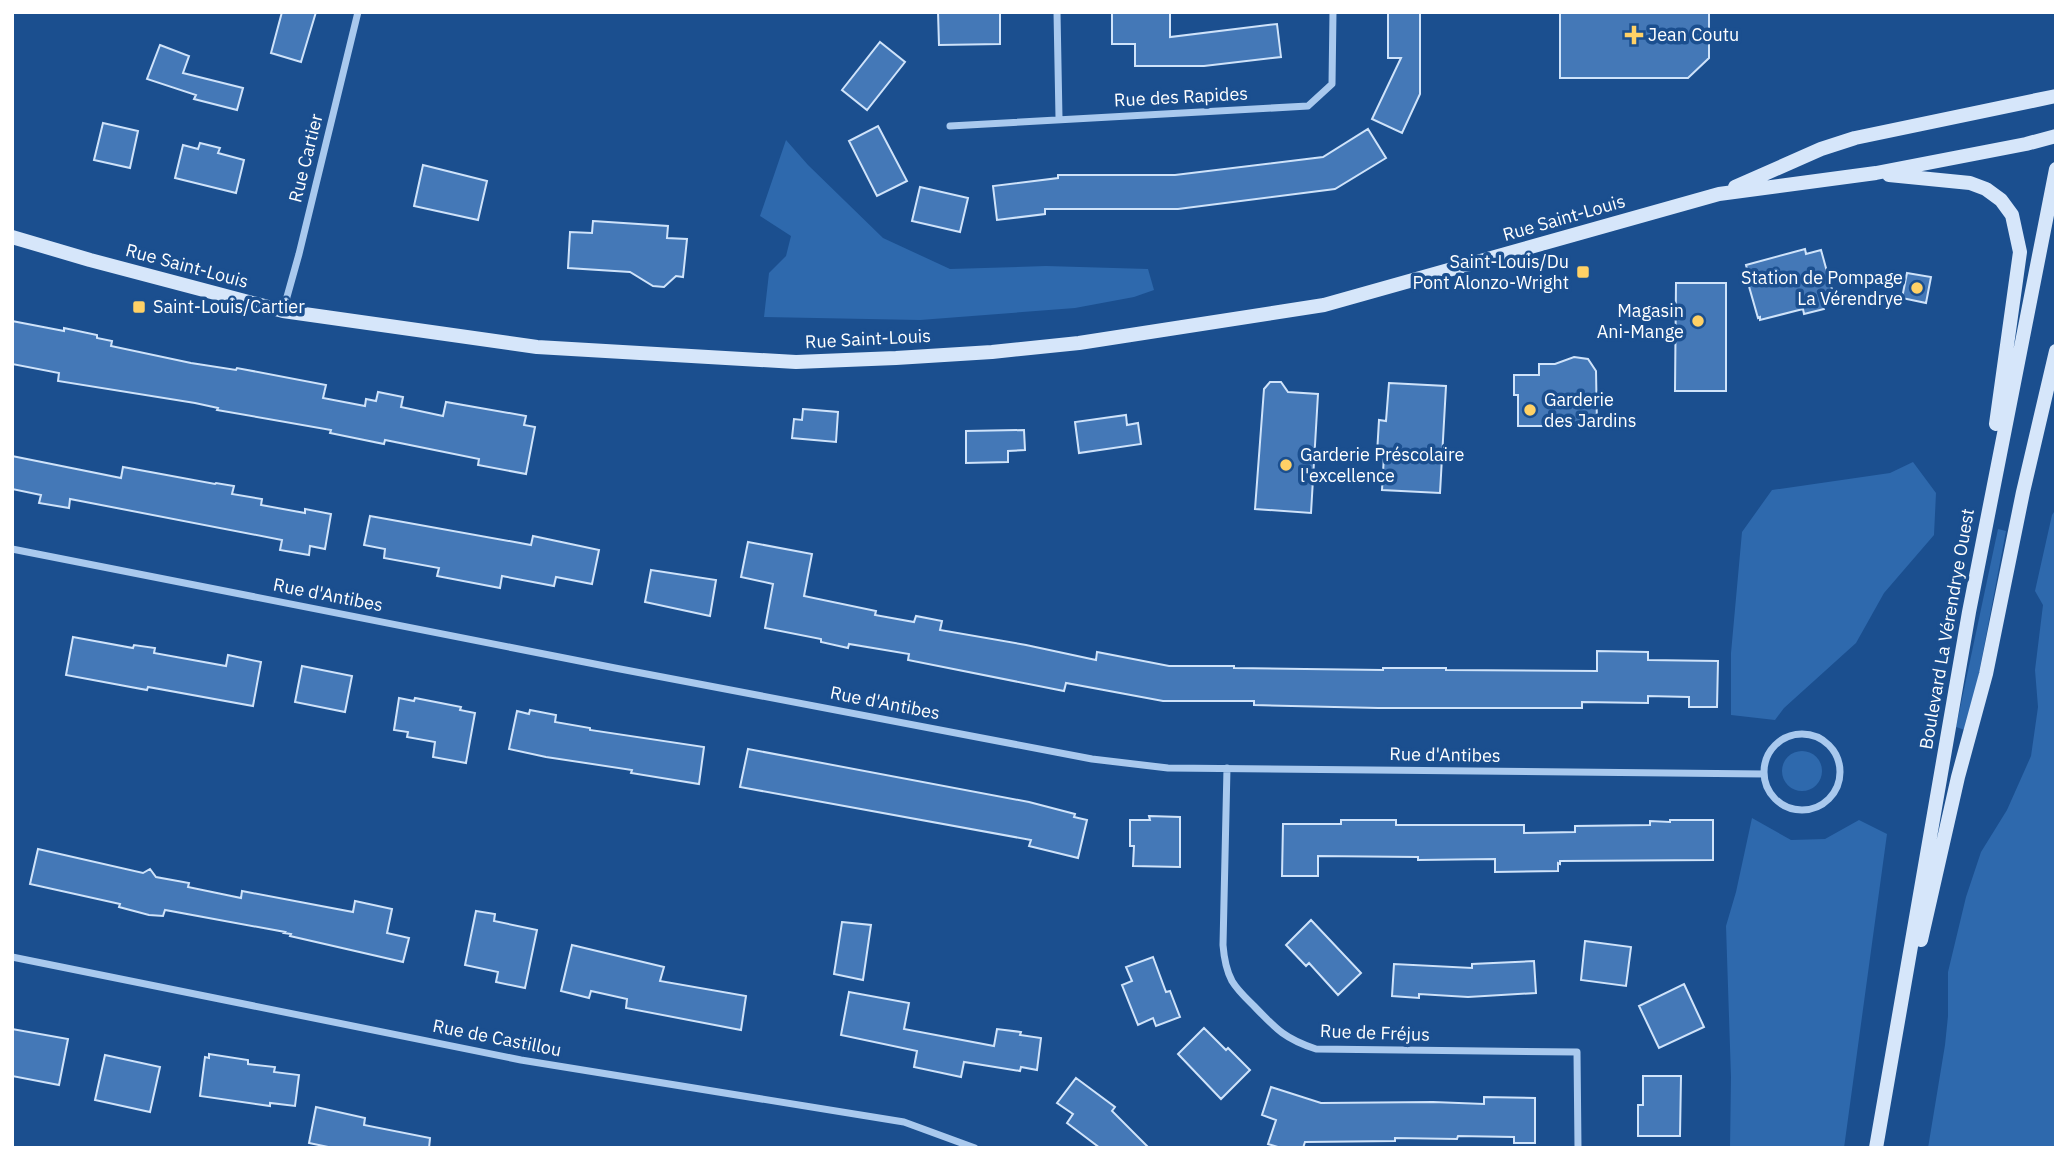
<svg xmlns="http://www.w3.org/2000/svg" width="2068" height="1160" viewBox="0 0 2068 1160" font-family="'IBM Plex Sans',sans-serif">
	<style>
		.green { fill: #2e69ad }
		.building { fill: #4478b7; stroke: #cfe3fa; stroke-width: 2 }
		.lines { fill: none; stroke-linecap: round; stroke-linejoin: round }
		.minor { stroke: #a9c9ee; stroke-width: 7 }
		.secondary { stroke: #d6e6fa; stroke-width: 14 }
		.poi-dot { fill: #ffd166; stroke: #1b4f8f; stroke-width: 2.5 }
		.labels { text-anchor: middle; stroke-width: 7; stroke-linejoin: round; paint-order: stroke }
		.poi-label { font-size: 18px; fill: #fff; stroke: #1b4f8f; text-anchor: start }
		.street-label { font-size: 18px; fill: #fff; stroke: #1b4f8f }
	</style>
	<rect width="100%" height="100%" fill="#1b4f8f"/>
	<!-- green -->
	<path class="green" d="M786,140L808,165L883,238L950,269L1046,266L1148,269L1154,290L1134,297L1075,308L920,320L764,317L769,273L786,256L791,236L760,216Z
		M1913,462L1936,493L1934,535L1884,593L1856,643L1784,708L1775,720L1731,715V653L1742,532L1772,490L1890,473Z
		M2056,509V1148H1928L1945,1045L1948,1016V972L1966,897L1981,852L2007,810L2031,756L2038,707L2035,670L2043,605L2035,591L2052,515Z
		M1998,529L2006,531L1968,731L1956,727Z
		M1782 771a20 20 0 1 1 40 0a20 20 0 1 1-40 0Z
		M1752,818L1791,840L1825,839L1859,820L1887,834L1844,1148H1730L1731,1077L1726,926L1736,892Z"/>
	<!-- building -->
	<path class="building" d="M282,12H316L301,62L271,53Z
		M938,12H1000V44L939,45Z
		M1112,12H1170V37L1277,24L1281,57L1204,66H1135V44H1112Z
		M1388,12H1420V94L1402,133L1372,119L1401,58H1388Z
		M1560,12H1709V58L1688,78H1560Z
		M880,42L905,62L867,110L842,90Z
		M160,45L189,56L183,73L243,88L237,110L194,99L196,95L147,79Z
		M103,123L138,131L130,168L94,160Z
		M878,126L907,181L877,196L849,141Z
		M1368,129L1386,158L1335,189L1178,209H1045V214L997,220L993,186L1058,178V175H1175L1323,157Z
		M200,143L220,148L218,153L244,160L236,193L175,178L183,145L198,149Z
		M423,165L487,181L478,220L414,206Z
		M920,187L968,198L960,232L912,221Z
		M593,221L668,226L667,238L687,239L683,277L676,276L664,287L653,286L630,272L568,268L570,232L592,233Z
		M1805,249L1806,254L1821,250L1834,297L1832,298L1833,301L1823,303L1824,309L1804,314L1803,309L1760,320V317L1758,318L1748,283L1745,270L1747,269L1746,265Z
		M1907,273L1931,277L1926,303L1902,298Z
		M1676,283H1726V391H1675Z
		M12,321L64,331V328L97,335V338L112,341L111,346L191,363L236,370L237,368L326,385L323,398L365,406L366,399L376,401L378,392L403,397L401,407L443,416L446,402L526,416L524,425L535,427L526,474L478,465L479,459L385,440L384,444L330,433L331,430L217,410L218,408L195,403L58,381L59,373L12,364Z
		M1574,357L1588,359L1596,371L1597,426H1518V395H1514V375H1539V364H1555Z
		M1270,382H1281L1288,392L1318,394L1311,513L1255,509L1264,389Z
		M1389,383L1446,386L1440,493L1382,490L1384,455L1377,454L1379,420L1386,421Z
		M803,409L838,412L836,442L792,438L794,419L802,420Z
		M1126,415L1127,425L1138,423L1141,444L1079,453L1075,422Z
		M1024,430L1025,450L1008,451V462L966,463V431Z
		M12,456L121,478L123,467L215,484L216,483L234,486L232,494L262,499L261,505L305,513V509L331,514L325,549L310,546L309,555L280,550L282,540L70,499L69,508L39,503L41,495L12,489Z
		M370,516L531,545L533,536L599,550L592,584L556,577L554,586L502,576L500,588L437,576L439,568L384,558L385,549L364,545Z
		M748,542L812,554L804,596L876,611L875,615L914,622L916,616L942,621L940,630L1026,645L1096,660L1097,652L1169,666H1234V668L1305,669L1383,670V668H1446V670L1597,671V651L1648,652V660L1718,661L1717,707H1689V697L1648,696V703L1582,702V708H1378L1254,705V701H1163L1066,683L1064,691L908,660L909,654L849,644L848,648L821,642V639L765,628L773,584L741,577Z
		M651,570L716,580L710,616L645,602Z
		M73,637L133,648L134,645L155,648L154,653L226,666L228,655L261,662L253,706L148,687L147,690L66,675Z
		M302,666L352,676L345,712L295,702Z
		M399,698L414,701L415,698L461,707L460,710L475,713L466,763L433,757L435,742L407,737L408,732L394,730Z
		M530,710L556,715L555,722L590,728V730L704,747L699,784L631,773L632,770L546,757L509,749L517,711L529,714Z
		M748,749L1029,802L1075,814L1074,817L1087,820L1078,858L1029,846L1031,840L740,787Z
		M1149,816L1180,817V867L1133,866L1134,846H1130V820H1150Z
		M1341,820H1396V825H1524V833L1575,832V826L1650,825V821L1670,822V820H1713V860L1560,861V864L1558,863V871L1495,872V859L1418,860V857L1318,856V876H1282L1283,824H1341Z
		M38,849L143,873L150,869L156,877L189,883L188,887L241,898L242,891L353,912L355,901L392,909L387,933L409,938L403,962L290,936L291,934L284,933L285,932L165,910L163,916L149,915L119,907L120,904L30,884Z
		M476,911L495,914L494,921L537,930L525,988L496,982L498,972L465,965Z
		M1311,920L1361,973L1338,995L1309,963L1306,966L1286,945Z
		M842,922L871,925L863,980L834,974Z
		M1585,941L1631,947L1626,986L1581,980Z
		M572,945L664,967L660,981L746,996L741,1030L626,1008L627,999L591,991L589,998L561,991Z
		M1153,957L1166,992L1170,991L1180,1017L1156,1026L1153,1018L1138,1025L1122,985L1132,981L1126,967Z
		M1534,961L1536,993L1468,997L1419,994V998L1392,996L1394,964L1472,968V964Z
		M1684,984L1704,1027L1659,1048L1639,1006Z
		M849,992L909,1003L904,1029L994,1046L997,1029L1021,1032L1020,1035L1041,1038L1037,1070L1021,1067L1020,1071L964,1062L961,1077L914,1067L917,1051L841,1035Z
		M1204,1028L1226,1050L1228,1048L1250,1070L1221,1099L1178,1054Z
		M12,1029L68,1039L59,1085L12,1076Z
		M209,1054L248,1060V1064L275,1067L274,1072L299,1075L295,1106L270,1103V1106L200,1096L205,1057L209,1058Z
		M105,1055L160,1067L150,1112L95,1100Z
		M1643,1076H1681L1680,1136H1638V1105H1643Z
		M1076,1078L1115,1107L1112,1111L1149,1148H1100L1067,1123L1073,1114L1057,1103Z
		M1271,1087L1321,1103L1433,1102L1484,1104V1097L1535,1098V1143H1514V1137L1458,1136L1457,1139L1395,1138V1141L1305,1142L1303,1148H1281L1268,1144L1276,1120L1262,1115Z
		M316,1107L365,1118L364,1125L430,1138L429,1148H333L309,1143Z"/>
	<g class="lines">
		<!-- minor -->
		<path class="minor" d="M1057,12L1059,118
			M950,126L1308,106L1332,84L1333,12
			M283,311L299,254L358,12
			M12,549L615,668L1092,759L1168,768L1764,774
			M1764 772a38 38 0 1 1 76 0a38 38 0 1 1-76 0Z
			M1227,768L1223,945C1224,958 1226,970 1232,981C1238,991 1247,999 1254,1006C1276,1029 1285,1039 1316,1049L1577,1052L1578,1148
			M12,957L521,1060L904,1122L975,1148"/>
		<!-- secondary -->
		<path class="secondary" d="M1889,175L1970,183L1986,189L2001,200L2012,215L2020,252L1996,424
			M1735,187L1821,149L1855,138L2056,96
			M12,237L90,260L283,311L537,347L796,362L896,358L992,352L1079,343L1324,305L1719,194L1876,173L2026,144L2056,136
			M1921,940L1958,777L1986,674L2023,492L2056,351
			M1876,1148L1969,612L2056,169"/>
	</g>
	<!-- markers -->
	<g class="poi-dot">
		<path d="M1630.5 24.5h7v7h7v7h-7v7h-7v-7h-7v-7h7z"/>
		<rect x="1576" y="265" width="14" height="14" rx="3.5"/>
		<circle cx="1917" cy="288" r="7"/>
		<rect x="132" y="300" width="14" height="14" rx="3.5"/>
		<circle cx="1698" cy="321" r="7"/>
		<circle cx="1530" cy="410" r="7"/>
		<circle cx="1286" cy="465" r="7"/>
	</g>
	<g class="labels">
		<!-- poi labels -->
		<g class="poi-label">
			<text x="1648" y="41">Jean Coutu</text>
			<text x="1569" y="268" text-anchor="end">Saint-Louis/Du<tspan x="1569" dy="21">Pont Alonzo-Wright</tspan></text>
			<text x="1903" y="284" text-anchor="end">Station de Pompage<tspan x="1903" dy="21">La Vérendrye</tspan></text>
			<text x="153" y="313">Saint-Louis/Cartier</text>
			<text x="1684" y="317" text-anchor="end">Magasin<tspan x="1684" dy="21">Ani-Mange</tspan></text>
			<text x="1544" y="406">Garderie<tspan x="1544" dy="21">des Jardins</tspan></text>
			<text x="1300" y="461">Garderie Préscolaire<tspan x="1300" dy="21">l'excellence</tspan></text>
		</g>
		<!-- street labels -->
		<g class="street-label">
			<text transform="translate(1181 97) rotate(-3)" y="6">Rue des Rapides</text>
			<text transform="translate(306 158) rotate(-76)" y="6">Rue Cartier</text>
			<text transform="translate(1564 218) rotate(-16)" y="6">Rue Saint-Louis</text>
			<text transform="translate(187 266) rotate(15)" y="6">Rue Saint-Louis</text>
			<text transform="translate(868 339) rotate(-3)" y="6">Rue Saint-Louis</text>
			<text transform="translate(328 595) rotate(11)" y="6">Rue d'Antibes</text>
			<text transform="translate(1947 629) rotate(-80)" y="6">Boulevard La Vérendrye Ouest</text>
			<text transform="translate(885 703) rotate(11)" y="6">Rue d'Antibes</text>
			<text transform="translate(1445 755) rotate(1)" y="6">Rue d'Antibes</text>
			<text transform="translate(1375 1033) rotate(2)" y="6">Rue de Fréjus</text>
			<text transform="translate(497 1038) rotate(11)" y="6">Rue de Castillou</text>
		</g>
	</g>
	<!-- border -->
	<rect width="2068" height="1160" fill="none" stroke="#ffffff" stroke-width="28"/>
</svg>
